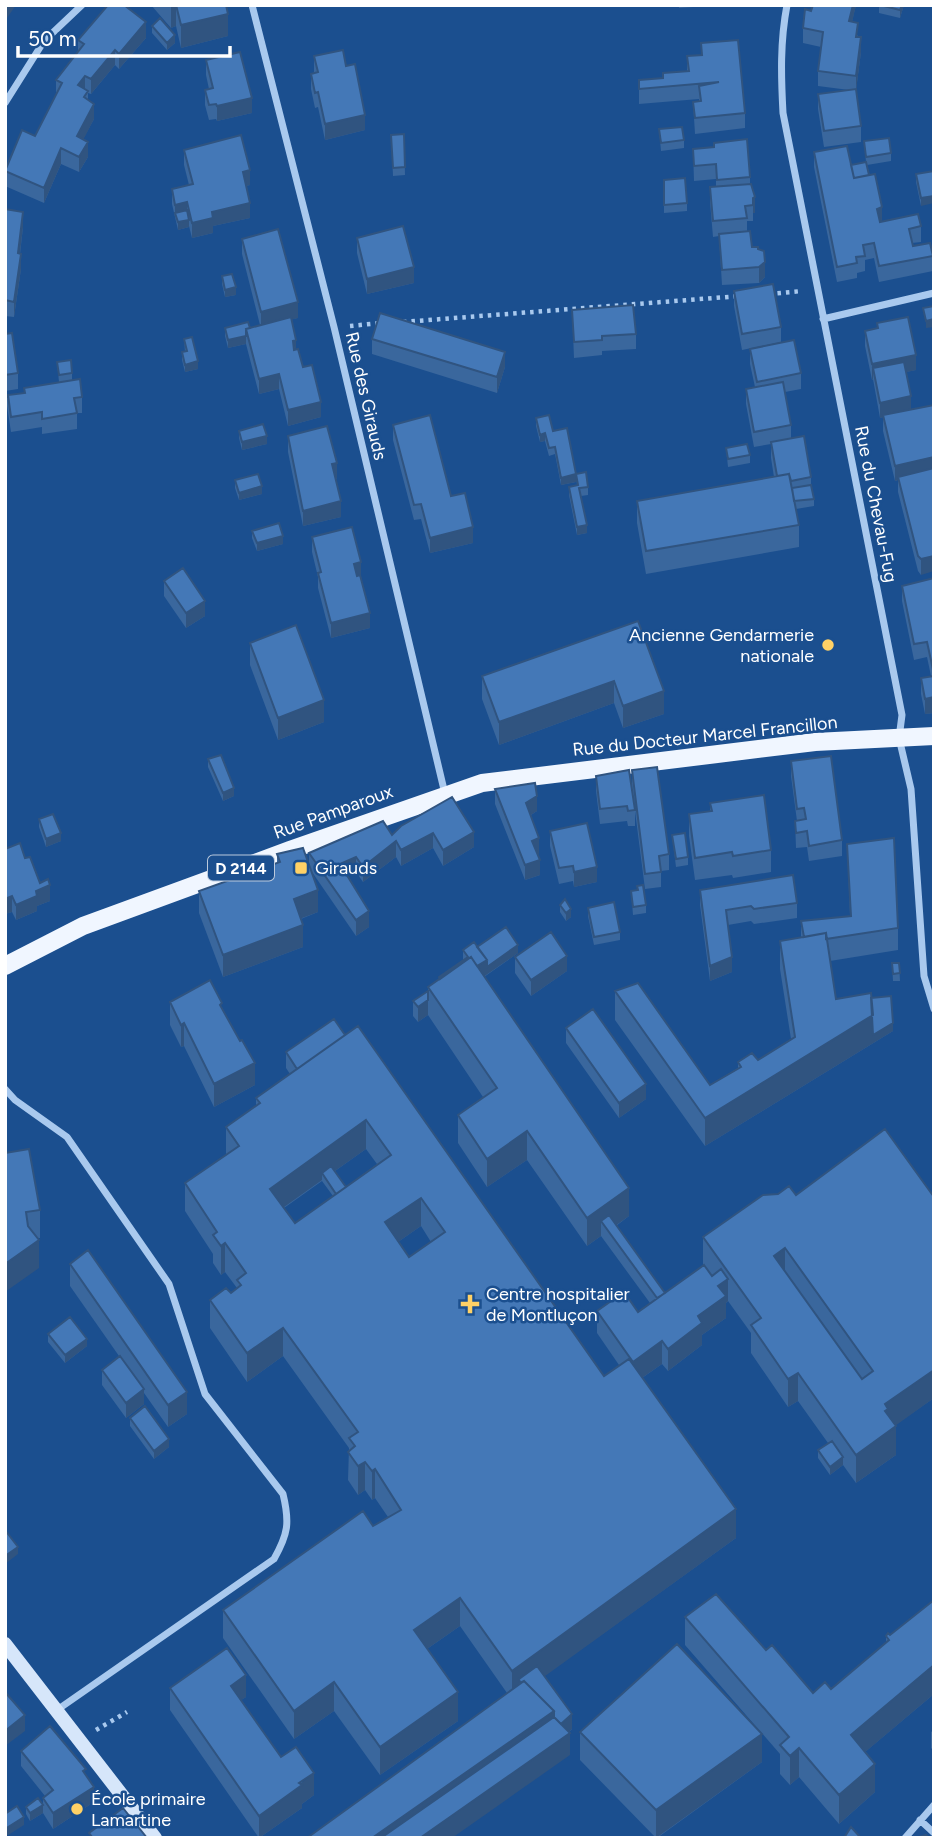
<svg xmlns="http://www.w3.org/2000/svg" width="939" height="1843" viewBox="0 0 939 1843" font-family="Figtree,sans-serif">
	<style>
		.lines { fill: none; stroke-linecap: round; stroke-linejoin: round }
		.path { stroke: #a9c9ee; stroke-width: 4.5; stroke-dasharray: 3.5 5; stroke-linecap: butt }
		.minor { stroke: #a9c9ee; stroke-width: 7 }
		.secondary { stroke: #d6e6fa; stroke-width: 14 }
		.primary { stroke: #f0f6ff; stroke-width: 18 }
		.wall { fill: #3a679d; fill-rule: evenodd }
		.shaded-wall { fill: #305480 }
		.building { fill: #4478b7; stroke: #305480; stroke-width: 2; fill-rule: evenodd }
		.poi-dot { fill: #ffd166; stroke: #1b4f8f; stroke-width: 2.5 }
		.labels { text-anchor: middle; stroke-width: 5; stroke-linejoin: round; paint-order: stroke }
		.shield { fill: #1b4f8f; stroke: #bbcadd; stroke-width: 2 }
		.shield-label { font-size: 16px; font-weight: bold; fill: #fff }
		.street-label { font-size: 18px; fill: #fff; stroke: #1b4f8f }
		.poi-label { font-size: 18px; fill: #fff; stroke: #1b4f8f; text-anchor: start }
	</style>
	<rect width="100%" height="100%" fill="#1b4f8f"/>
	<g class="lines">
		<!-- path -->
		<path class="path" d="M769,294L802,291
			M403,322L740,296
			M350,326L380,323
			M96,1730L127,1712"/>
		<!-- minor -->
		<path class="minor" d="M252,5L334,327L445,794
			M787,5C780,42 781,76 783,113L902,715L899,738L911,789L924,976L934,1009
			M5,103L44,41L82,5
			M823,319L934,293
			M5,1089L15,1100L67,1137L169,1284L205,1394L283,1494C290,1523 288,1534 274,1559L57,1710
			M920,1820L934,1833
			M905,1838L934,1805"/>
		<!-- secondary -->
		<path class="secondary" d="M5,1644L155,1838"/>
		<!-- primary -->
		<path class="primary" d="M5,966L83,926L290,850L482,783L815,742L934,736"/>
	</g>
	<!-- wall -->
	<path class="wall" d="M151,5H226L228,36L181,48L176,26L171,28Z
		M679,5H722L679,8Z
		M813,5H856L852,21L858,37L861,52L856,90L861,126V142L824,147L818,109V94L849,90L818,86V71L821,47L803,43V28L811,11Z
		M879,5H904L900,18L879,13Z
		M152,26L175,43L167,50L152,33Z
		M146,38L119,69L115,65L91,94L88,93V100L94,119L83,139L88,157L79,172L61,164L44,203L5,186V169L35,136L56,94V80L78,51V40Z
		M701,43L745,113V128L695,134L693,102L699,101V99L639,104V80L663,78L687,71V56L701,55Z
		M314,56L346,66L365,130L325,140L318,107L315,108L311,89V74L314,73Z
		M206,60L252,113L217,121L216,119L209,120L205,105V90L209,89L206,75Z
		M659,129L684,140V148L661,151Z
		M404,134L405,175L393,176L391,135Z
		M864,141L891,153V161L867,165L882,222L921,226V242L912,243L913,246L933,256V271L879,282L874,258L865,260V271L857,273V278L837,282L814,167V152L851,165L866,162Z
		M693,149L750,177V184L755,213H753V221H747V232L752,247L765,277L759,283L722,285L719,236L713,237L710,202V187L716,186V179L694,181Z
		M184,150L250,185L246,186L250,218L213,226V233L192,238L189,226V227L178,230L172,204V189L189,185L184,165Z
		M934,171L921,206L916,182V174Z
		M664,180L687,203V211L664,213Z
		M5,209L23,227L20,254L21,269L14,317L5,316Z
		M357,238L414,283L367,294L357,253Z
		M242,239L298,318L292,319L296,349L321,417L288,426L279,389L259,394L246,344L228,348L225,336V328H250L260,325L242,254Z
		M222,276L236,295L225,297L222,284Z
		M734,291L781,327V342L742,350L734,306Z
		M572,310L636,334V349L602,351V355L574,358Z
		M877,323L916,370L906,372L911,410L934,405L921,575L918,571L898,492V480L895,481L883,431V417L880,418L873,379L872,380L865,346V331L877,328Z
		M5,334L18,373V389L5,391Z
		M184,339L198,369L185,372L182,360V352H185Z
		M372,339L505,367L497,393L372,354Z
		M750,349L801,373V389L785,392L791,425V439L811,477V485L814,499V506L796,509L799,525V547L646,574L637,523V501L774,477L771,458V444L754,447L746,404V389L755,387L750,364Z
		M57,362L72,373V380L82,397V413H77V429L42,434V427L11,432L7,406V398L24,393V388L59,382Z
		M536,418L553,431L576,482L561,485L555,454L549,456L545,441L540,442L536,426Z
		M393,425L451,496L473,543L430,553L421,519L414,520L393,440Z
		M239,431L267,444L242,450L239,438Z
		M288,436L337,478L336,479L341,517L303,526L288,452Z
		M726,448L750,455V463L728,467Z
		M576,474L588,487V495L581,496L587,533L577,535L569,495V487L577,485Z
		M235,480L262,494L239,500L235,488Z
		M252,531L283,544L257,551L252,538Z
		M312,537L361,578H360L370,628L331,638L318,588V577L312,552Z
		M934,578V713L925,714L921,694V678L931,676L927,657L914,660L902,601V586Z
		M164,581L205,616L186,628L164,596Z
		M638,621L664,714L623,728L614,703L499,745L482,699V676Z
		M250,643L324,722L278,740L250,665Z
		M208,759L234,796L223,801L208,767Z
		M791,761L842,840V856L809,861L807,847L796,848L795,821H797L791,776Z
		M632,770L669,854V870L661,871V887L645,889L635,811V826H628L627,821L600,824L596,791V776L632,786Z
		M495,789L537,811L531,815L539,854H538L540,875L525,880L495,804Z
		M452,797L474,847L443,866L433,848L401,866L396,857L363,882L356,872L348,876L369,927L356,936L312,872L318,912L301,919L303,947L223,977L199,913V891L277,863V854L309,864V853L392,835Z
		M710,803L771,850V872L733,878L732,875L695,880L689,836V814L710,811Z
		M39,819L61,841L46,847L39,827Z
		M550,831L597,882L574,887L573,881L559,884L550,846Z
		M672,835L688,857V865L676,867Z
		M847,844L898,928V950L830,961L836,999L871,998L893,1031L705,1146L615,1020V991L710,1085L738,1068V1062L758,1060L791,1039L780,969V941L801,937V921L850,916Z
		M5,849L25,858L50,901L37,906V911L16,920L12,912L5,914Z
		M637,890L646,905V913L633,915L631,891Z
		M700,890L797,903V918L754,924L751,921L728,925L732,972L710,981L700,905Z
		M560,905L571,917L566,921L560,912Z
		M588,908L620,932V940L594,945L588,916Z
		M477,947L518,953L484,977L629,1216L616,1226L665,1293L703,1266V1237L796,1195L934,1197V1398L895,1425L896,1455L856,1483L843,1465L830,1475L818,1458V1450L828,1443L798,1401L788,1407L751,1353V1333L728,1301L726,1303V1318L702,1335V1345L668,1371L662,1364L642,1378L736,1538L544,1676L572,1729L569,1732L570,1755L507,1693L460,1626L427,1649L458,1721L380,1775L334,1711L294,1739L223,1638V1610L388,1517L375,1498L372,1500L365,1490L358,1495L348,1480L349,1448L283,1356L247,1382L210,1328V1300L231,1293L237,1288L225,1272L221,1275L213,1263V1254L185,1211V1183L226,1155V1127L256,1106V1098L290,1074L286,1068V1052L345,1035L604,1376L619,1365L597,1333V1311L638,1312L650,1303L601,1236L587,1246L527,1160L487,1187L458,1143V1115L483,1097L428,1015L418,1022L413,1016V1001L428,991V987L439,980V977L463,960V950ZM366,1149L377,1164L346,1187L335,1171ZM322,1181L333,1196L295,1223L284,1208ZM421,1226L431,1242L409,1257L398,1242Z
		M515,957L567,971L531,996L515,973Z
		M892,963H899L900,981H893Z
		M170,1002L222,1008L255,1085L214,1107L184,1046L181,1047L170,1025Z
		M566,1028L646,1099L619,1118L566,1043Z
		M5,1153L40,1210V1238H38L39,1268Z
		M70,1264L187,1414L168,1427L144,1393V1404L126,1418L102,1385V1370L119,1356L70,1286Z
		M48,1334L87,1346L65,1363L48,1342Z
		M130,1418L169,1447L154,1459L130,1426Z
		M934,1600V1694L865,1752L875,1792L839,1824L799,1777L790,1785L780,1774V1754L685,1645V1617L766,1650L813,1693L831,1689L886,1643V1636L890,1635Z
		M170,1688L246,1697L241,1700L281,1757L314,1795L302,1804V1808L259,1838L170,1710Z
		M934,1730V1751L931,1748V1732Z
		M580,1732L762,1762L657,1838H656L580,1760Z
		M21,1751L86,1775L94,1802L53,1829L43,1813L30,1821L26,1814V1807L43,1805V1798L45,1796L21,1766Z"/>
	<!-- shaded-wall -->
	<path class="shaded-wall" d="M5,5H16L5,21Z
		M176,5V26L171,28V6Z
		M853,5H856L849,36V21Z
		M902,5H904L900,18V10Z
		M228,14V36L181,48V25Z
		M146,22V38L119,69V54Z
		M175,35V43L167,50V43Z
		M861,37V52L856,91V76Z
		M115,50V65L91,94V79Z
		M85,76V91L78,85Z
		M252,98V113L217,121V106Z
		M94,104V119L77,152V136Z
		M365,115V130L325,140V124Z
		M88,142V157L79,172V157Z
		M61,148V164L44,203V188Z
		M250,170V185L243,187V172Z
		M934,196V203L921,206V198Z
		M755,197V213H753V198Z
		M187,202V218L175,213V205Z
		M250,203V218L213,226V233L192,238V223L212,212Z
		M882,207V222L877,224V209Z
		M23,212V227L18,269V253Z
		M189,220V227L178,230V222Z
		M21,254V269L14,317V302Z
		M765,262V277L759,283V267Z
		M414,267V283L367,294V279Z
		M236,287V295L225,297V290Z
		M298,302V318L261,327V312Z
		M934,319V327L926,328V321Z
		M246,336V344L228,348V340Z
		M296,340V355L293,341Z
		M505,352V367L497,393V377Z
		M916,355V370L875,379L873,368V379L872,380V364Z
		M198,361V369L185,372V365Z
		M279,374V389L259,394V379Z
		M911,396V411L880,418V403Z
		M321,402V417L288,426V410Z
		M545,433V441L540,442V435Z
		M267,436V444L242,450V442Z
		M934,457V472L898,477V480L895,481V466Z
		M337,463V478L332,479V464Z
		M576,474V482L561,485V478Z
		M262,486V494L239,500V493Z
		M341,501V517L303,526V511Z
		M587,525V533L577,535V527Z
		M473,527V543L430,553V538Z
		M283,536V544L257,551V543Z
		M934,556V571L921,575V559Z
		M361,562V578L354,579V564Z
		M205,601V616L186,628V613Z
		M370,613V628L331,638V623Z
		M614,681V703L499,745V722Z
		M664,691V714L623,728V706Z
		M934,697V713L925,714V699Z
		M324,700V722L278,740V718Z
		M234,788V796L223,801V793Z
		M537,796V811L526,818V803Z
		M474,832V847L443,866V850Z
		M61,833V841L46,847V839Z
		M433,833V848L401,866V850Z
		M539,838V854L532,856V841Z
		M396,841V857L363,882V867Z
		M356,857V872L340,880V864Z
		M540,860V875L525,880V865Z
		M597,867V882L574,887V872Z
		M50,885V901L37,906V911L16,920V905L36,891Z
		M318,890V912L294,921V899Z
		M12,896V912L5,914V899Z
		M571,909V917L566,921V913Z
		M369,911V927L356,936V920Z
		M303,925V947L223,977V955Z
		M518,945V953L441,1006L434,996L487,960Z
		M567,956V971L531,996V980Z
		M732,957V972L710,981V966Z
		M428,1000V1015L418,1022V1007Z
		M873,1015L893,1023V1031L705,1146V1118Z
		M184,1023V1046L181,1047V1025Z
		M255,1063V1085L214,1107V1084Z
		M646,1084V1099L619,1118V1103Z
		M366,1120V1149L325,1178L322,1173V1180L270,1217V1189Z
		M527,1131V1160L487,1187V1159Z
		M629,1188V1216L608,1231L601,1221V1236L587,1246V1218Z
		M421,1198V1226L385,1251V1222Z
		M39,1240V1268L5,1292V1264Z
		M225,1243V1272L221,1275V1246Z
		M785,1248V1276L774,1256Z
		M728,1279V1301L726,1303V1318L702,1335V1345L668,1371V1349L698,1316L718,1286Z
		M283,1328V1356L247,1382V1353Z
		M87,1339V1346L65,1363V1355Z
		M662,1341V1364L633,1384V1362Z
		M934,1370V1398L888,1431L896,1426V1455L856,1483V1455L885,1404Z
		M798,1373V1401L788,1407V1379Z
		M144,1389V1404L126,1418V1403Z
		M187,1392V1414L168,1427V1405Z
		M169,1439V1447L154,1459V1451Z
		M843,1457V1465L830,1475V1467Z
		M365,1462V1490L358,1495V1466Z
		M375,1469V1498L372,1500V1471Z
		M736,1509V1538L523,1692L519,1679V1694L512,1700V1671Z
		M18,1547V1554L5,1564V1556Z
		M460,1598V1626L414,1658V1630Z
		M934,1665V1694L851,1764V1735Z
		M246,1675V1697L234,1705L231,1686Z
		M334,1682V1711L294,1739V1711Z
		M458,1692V1721L380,1775V1747Z
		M554,1711V1740L413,1838H372Z
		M572,1714V1729L557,1742V1727Z
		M25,1715V1731L5,1746V1731Z
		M570,1733V1755L452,1838H420Z
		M762,1734V1762L656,1838V1810Z
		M799,1748V1777L790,1785V1756Z
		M875,1764V1792L839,1824V1795Z
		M314,1773V1795L302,1804V1808L259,1838V1816Z
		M94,1787V1802L53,1829V1813Z
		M43,1805V1813L30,1821V1813Z
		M24,1817V1825L5,1837V1829Z"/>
	<!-- building -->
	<path class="building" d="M108,5H124L146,22L119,54L115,50L91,79L85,76L78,85L88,91L84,97L94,104L77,136L88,142L79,157L61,148L44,188L5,171L22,130L35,136L62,83L56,80L84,44L78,40Z
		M176,5H226L228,14L181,25Z
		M813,5H853L849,21L858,23L856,37H861L856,76L818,71L823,32L803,28L805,9L811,11Z
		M880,5H902L900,10Z
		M160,18L175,35L167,43L152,26Z
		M738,40L745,113L695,118L693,102L701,101L699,86L719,82L639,89V80L663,78V73L689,71L687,56L702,55L701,43Z
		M343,50L346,66L355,64L365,115L325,124L318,92L315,93L311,74L318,72L314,56Z
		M240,52L252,98L217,106L216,104L209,105L205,90L213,88L206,60Z
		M856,89L861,126L824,131L818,94Z
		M682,127L684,140L661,143L659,129Z
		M404,134L405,167L393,168L391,135Z
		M241,135L250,170L243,172L250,203L212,212L213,218L192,223L187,202L175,205L172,189L193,184L184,150Z
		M889,138L891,153L866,157L864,141Z
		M747,139L750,177L717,180L716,164L694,166L693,149L714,147V143Z
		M847,146L854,178L875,174L882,207L877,209L880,222L918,214L921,226L909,229L913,246L930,243L933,256L879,266L874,243L863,245L865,256L856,257L857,263L837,267L814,152Z
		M866,162L869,175L854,178L851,165Z
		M934,171V196L921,198L916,174Z
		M685,178L687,203L664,205V180Z
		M751,184L755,197L753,198V205L745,206L747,218L713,221L710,187Z
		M5,209L23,212L18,253L21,254L14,302L5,300Z
		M187,210L189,220L178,222L175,213Z
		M403,226L414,267L367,279L357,238Z
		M278,229L298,302L261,312L242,239Z
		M750,231L752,247H758V249L764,251L765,262L759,267L722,270L719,234Z
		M232,274L236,287L225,290L222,276Z
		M773,284L781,327L742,334L734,291Z
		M633,305L636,334L602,336V340L574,342L572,310Z
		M934,306V319L926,321L923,308Z
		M380,313L505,352L497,377L372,339Z
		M291,317L296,340L293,341L294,350L298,349L303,367L312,365L321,402L288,410L279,374L259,379L246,329Z
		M908,317L916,355L872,364L865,331L878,328L877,323Z
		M248,322L250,328L246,329V336L228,340L225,328Z
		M12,333L18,373L5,375V334Z
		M192,337L198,361L185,365L182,352L187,351L184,339Z
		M794,340L801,373L757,382L750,349Z
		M71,360L72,373L59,375L57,362Z
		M904,362L911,396L880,403L873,368Z
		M80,379L82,397L74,398L77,413L42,419V412L11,417L8,395L25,393L24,388Z
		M783,382L791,425L754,432L746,389Z
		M934,405V457L895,466L883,415Z
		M430,415L451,496L465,493L473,527L430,538L421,504L414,505L393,425Z
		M549,415L553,431L567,428L576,474L561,478L555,447L549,448L545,433L540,435L536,418Z
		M263,424L267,436L242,442L239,431Z
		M327,426L337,463L332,464L341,501L303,511L288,436Z
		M804,436L811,477L791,481L789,474L777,476L771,442Z
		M747,444L750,455L728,459L726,448Z
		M934,468V556L921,559L918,556L898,477Z
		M586,472L588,487L579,488L587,525L577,527L569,487L578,485L576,474Z
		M258,474L262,486L239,493L235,480Z
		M789,474L799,525L646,551L637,501Z
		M811,485L814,499L794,501L792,488Z
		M279,523L283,536L257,543L252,531Z
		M352,527L361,562L354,564L357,576L360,575L370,613L331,623L318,573L321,572L312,537Z
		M183,568L205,601L186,613L164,581Z
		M934,578V674L927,642L914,644L902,586Z
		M638,621L664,691L623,706L614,681L499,722L482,676Z
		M296,625L324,700L278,718L250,643Z
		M934,676V697L925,699L921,678Z
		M221,755L234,788L223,793L208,759Z
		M831,756L842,840L809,846L807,831L796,833L795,821L806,819L804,808L797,809L791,761Z
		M657,767L669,854L659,856L661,872L645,874L632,770Z
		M629,770L635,810L628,811L627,806L600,809L596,776Z
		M535,783L537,796L526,803L539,838L532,841L540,860L525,865L495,789Z
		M764,795L771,850L733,856L732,852L695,858L689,814L712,811L710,803Z
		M452,797L474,832L443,850L433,833L401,850L396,841L363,867L356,857L340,864L369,911L356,920L309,853L383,821L392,835L401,826Z
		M53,814L61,833L46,839L39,819Z
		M587,823L597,867L574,872L573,866L559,868L550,831Z
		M685,833L688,857L676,859L672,835Z
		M894,838L898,928L826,939V933L804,937L801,921L851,916L847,844Z
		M20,843L25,858L30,857L40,883L48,879L50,885L36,891L37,896L16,905L12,896L5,899V849Z
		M303,848L318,890L294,899L303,925L223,955L199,891L280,862L277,854Z
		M793,875L797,903L754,909L751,906L726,910L732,957L710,966L700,890Z
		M643,885L646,905L633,907L631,891L638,890L637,886Z
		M565,899L571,909L566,913L560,905Z
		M614,902L620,932L594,937L588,908Z
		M506,927L518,945L487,967V960L477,947Z
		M551,932L567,956L531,980L515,957Z
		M826,933L836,999L871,993L873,1015L705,1118L615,991L638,983L710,1085L741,1067L738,1062L752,1053L758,1060L795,1037L780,941Z
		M474,942L487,960L477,966L471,957L440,979L439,977L468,957L463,950Z
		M471,957L629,1188L587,1218L527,1131L487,1159L458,1115L497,1088L428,987Z
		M892,963H899L900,973L893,974Z
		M210,980L222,1003L220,1005L240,1041L242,1040L255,1063L214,1084L184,1023L181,1025L170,1002Z
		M428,991V1000L418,1007L413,1001Z
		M891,996L893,1023L873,1035L871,998Z
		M593,1009L646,1084L619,1103L566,1028Z
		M334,1019L345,1035L297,1069L286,1052Z
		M358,1026L604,1376L629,1359L736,1509L512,1671L460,1598L414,1630L458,1692L380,1747L334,1682L294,1711L223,1610L363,1511L373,1526L401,1510L375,1469L372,1471L365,1462L358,1466L348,1452L355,1446L349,1438L358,1432L283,1328L247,1353L210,1300L226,1288L231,1293L241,1285L237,1280L246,1273L225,1243L221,1246L213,1235L217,1232L185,1183L239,1146L226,1127L260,1103L256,1098ZM366,1120L391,1155L295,1223L270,1189ZM421,1198L445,1232L409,1257L385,1222Z
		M885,1129L934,1197V1370L885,1404L888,1409L885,1411L896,1426L856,1455L798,1373L788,1379L751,1325L761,1318L703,1237L763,1195L778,1194L789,1186L796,1195ZM785,1248L873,1371L862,1379L774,1256Z
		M29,1149L40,1210L26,1212L28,1226L39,1240L5,1264V1153Z
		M331,1166L346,1187L336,1194L322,1173Z
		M609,1215L665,1293L657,1298L601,1221Z
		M88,1250L187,1392L168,1405L70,1264Z
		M704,1265L712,1276L721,1269L728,1279L718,1286L726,1296L698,1316L702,1323L668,1349L662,1341L633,1362L597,1311L624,1292L638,1312Z
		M70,1317L87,1339L65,1355L48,1334Z
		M120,1356L144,1389L126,1403L102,1370Z
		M145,1406L169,1439L154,1451L130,1418Z
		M832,1441L843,1457L830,1467L818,1450Z
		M5,1530L18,1547L5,1556Z
		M716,1594L766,1650L772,1645L813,1693L825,1682L831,1689L889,1640L886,1636L888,1633L890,1635L934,1600V1665L851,1735L875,1764L839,1795L799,1748L790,1756L780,1745L789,1737L685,1617Z
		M677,1644L762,1734L656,1810L580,1732Z
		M227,1648L246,1675L231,1686L281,1757L296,1747L314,1773L299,1783L302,1785L259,1816L170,1688Z
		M537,1666L572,1714L561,1724L554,1717V1711L524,1681L520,1683L519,1679Z
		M524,1681L554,1711L372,1838H307Z
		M5,1692L25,1715L5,1731Z
		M554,1717L570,1733L420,1838H381Z
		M50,1726L86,1769L83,1771L94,1787L53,1813L43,1798L53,1790L21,1751Z
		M38,1798L43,1805L30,1813L26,1807Z
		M17,1806L24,1817L5,1829V1814Z
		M123,1808L147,1838H93L89,1833Z
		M851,1827L861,1838H844Z
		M926,1835L929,1838H916Z"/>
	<!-- markers -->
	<g class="poi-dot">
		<circle cx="828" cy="645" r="7"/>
		<rect x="294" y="861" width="14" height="14" rx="3.5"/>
		<path d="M466.5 1293.5h7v7h7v7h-7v7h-7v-7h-7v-7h7z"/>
		<circle cx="77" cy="1809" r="7"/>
	</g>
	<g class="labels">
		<!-- shield labels -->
		<rect class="shield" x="208" y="855.5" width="66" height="25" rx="5"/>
		<g class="shield-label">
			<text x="241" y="874">D 2144</text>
		</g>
		<!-- street labels -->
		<g class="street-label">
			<text transform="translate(366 396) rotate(77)" y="6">Rue des Girauds</text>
			<text transform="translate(876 504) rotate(79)" y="6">Rue du Chevau-Fug</text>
			<text transform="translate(705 736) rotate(-6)" y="6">Rue du Docteur Marcel Francillon</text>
			<text transform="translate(333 812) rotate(-20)" y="6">Rue Pamparoux</text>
		</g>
		<!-- poi labels -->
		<g class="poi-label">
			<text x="814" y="641" text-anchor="end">Ancienne Gendarmerie<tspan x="814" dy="21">nationale</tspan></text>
			<text x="315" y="874">Girauds</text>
			<text x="486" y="1300">Centre hospitalier<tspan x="486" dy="21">de Montluçon</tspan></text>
			<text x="91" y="1805">École primaire<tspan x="91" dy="21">Lamartine</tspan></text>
		</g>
	</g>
	<!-- border -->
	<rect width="939" height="1843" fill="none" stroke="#ffffff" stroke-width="14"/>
	<!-- scale -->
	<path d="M18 46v10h212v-10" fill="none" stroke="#ffffff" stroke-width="3.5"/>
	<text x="28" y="46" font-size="21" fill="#ffffff" stroke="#1b4f8f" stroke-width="5" paint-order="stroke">50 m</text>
</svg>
